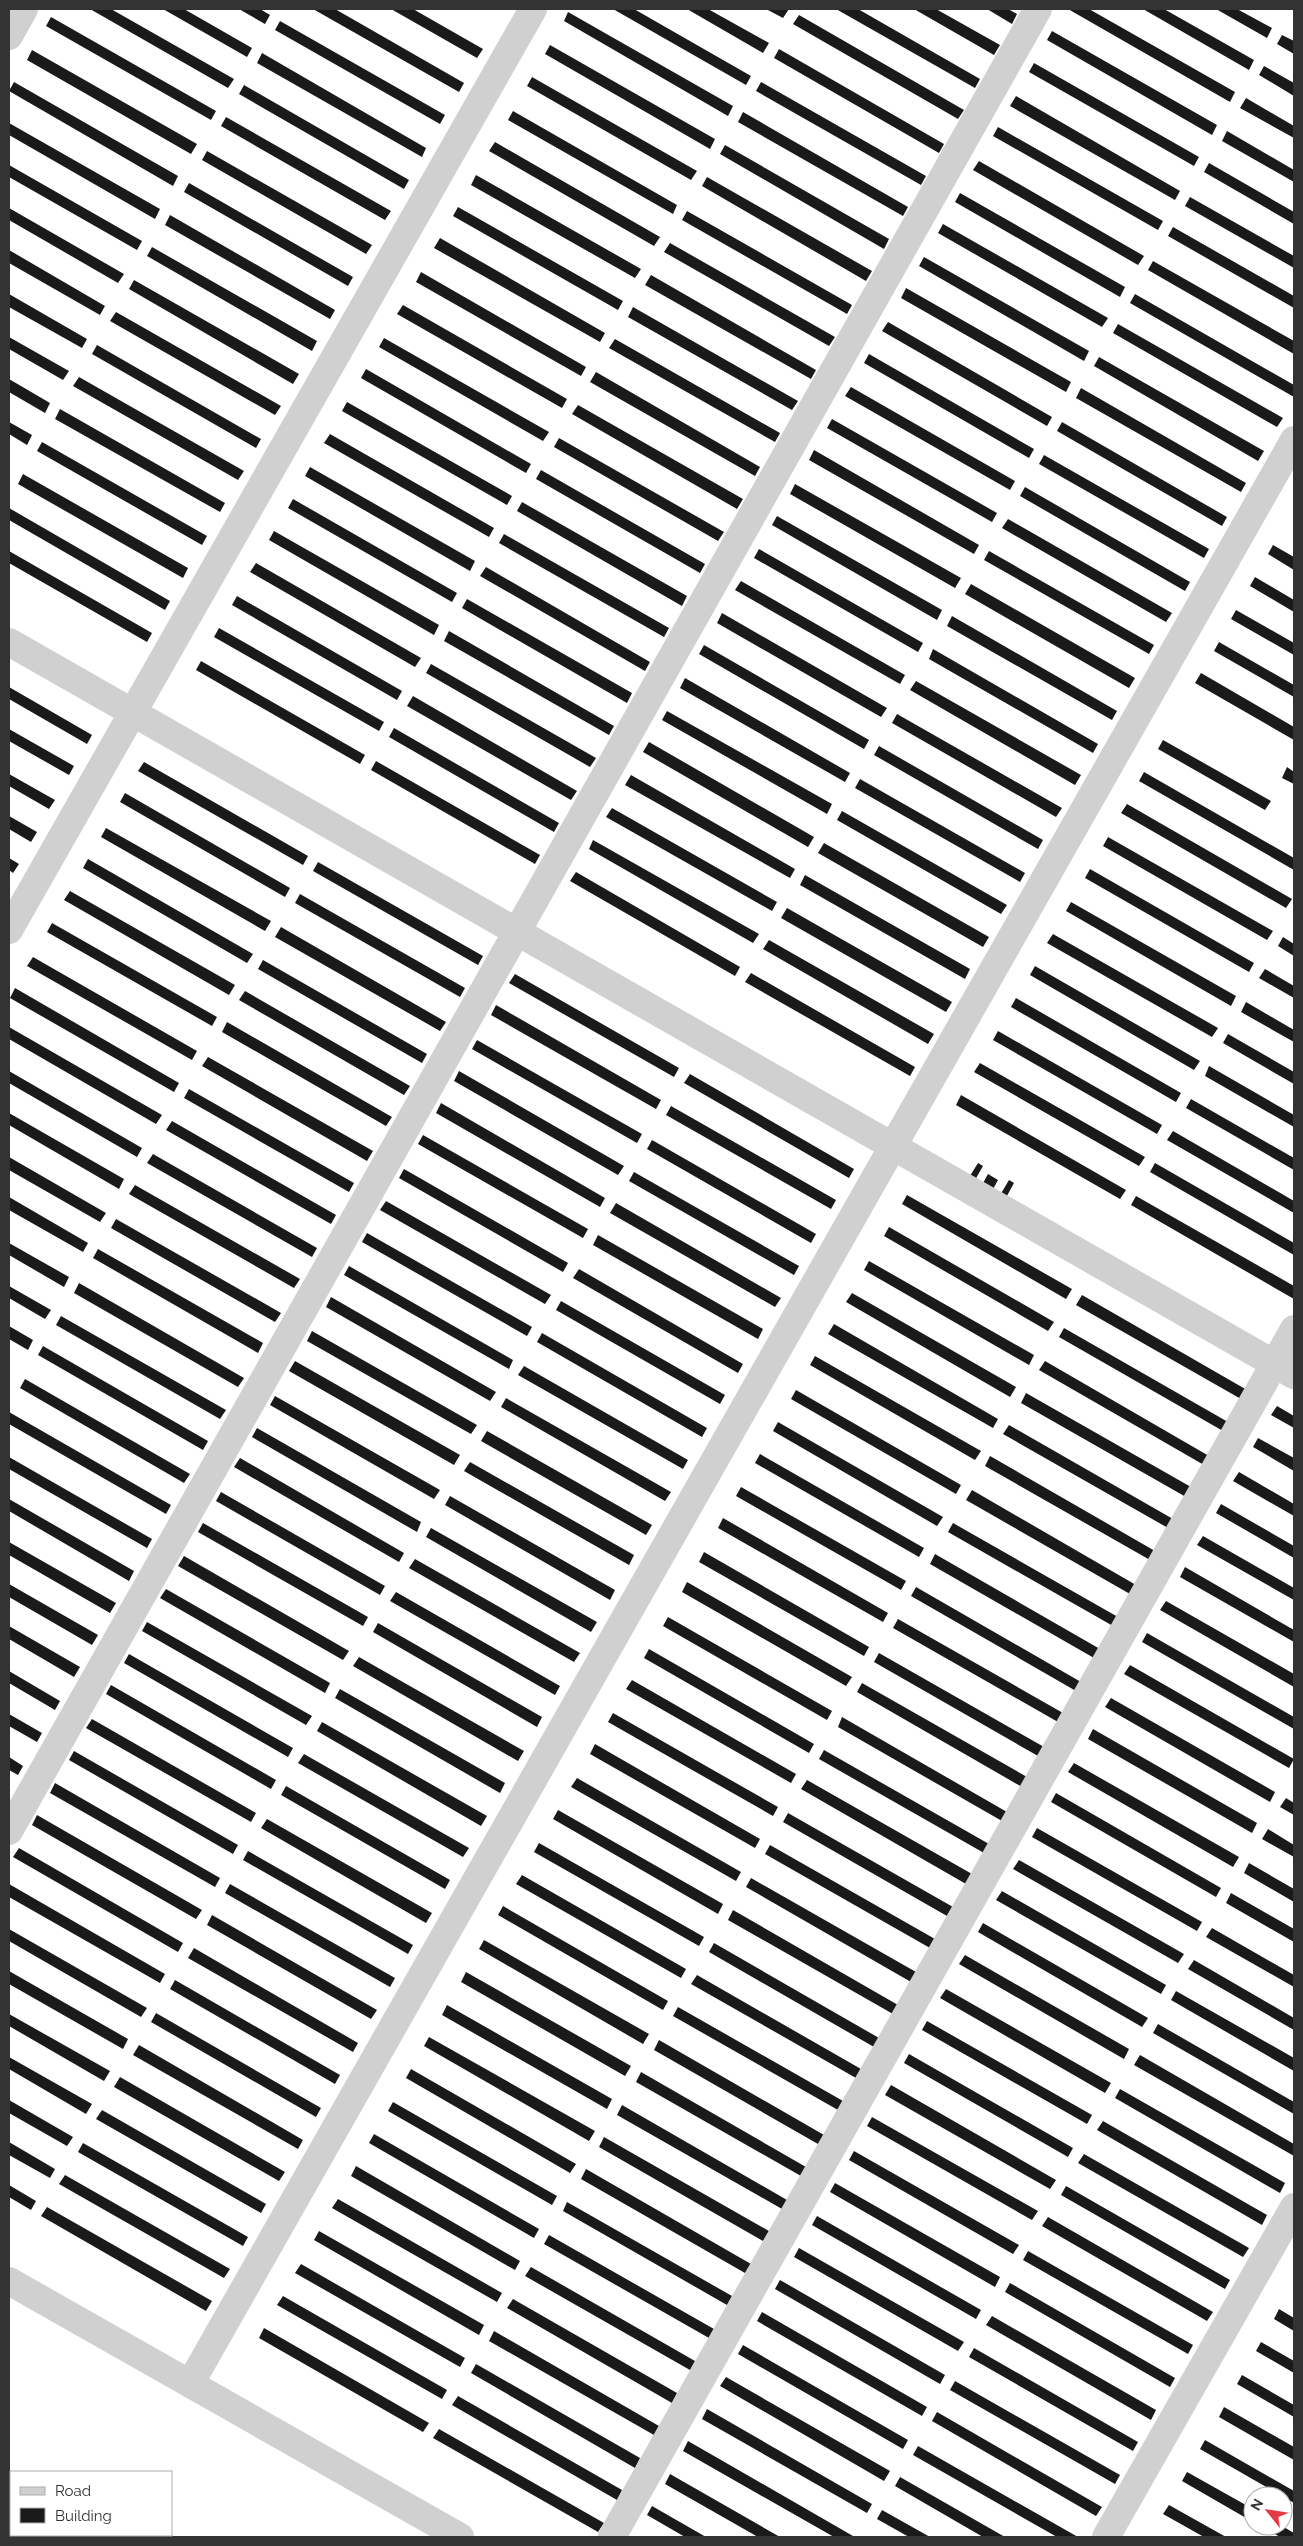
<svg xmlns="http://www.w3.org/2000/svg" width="1303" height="2546" viewBox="0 0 1303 2546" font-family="Raleway,sans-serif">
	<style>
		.building { fill: #1a1a1a }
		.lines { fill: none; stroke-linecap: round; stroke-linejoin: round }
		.minor { stroke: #d0d0d0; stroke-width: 28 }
	</style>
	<rect width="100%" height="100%" fill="#fff"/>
	<!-- building -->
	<path class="building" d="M90,9H111L234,79L228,88Z
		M163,9H184L252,48L247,57Z
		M239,9H260L270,15L265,24Z
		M313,9H335L464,83L459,92Z
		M391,9H413L483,49L477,58Z
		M613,9H634L751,76L746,85Z
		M687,9H708L769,43L763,53Z
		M766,9H789L783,18Z
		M836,9H858L980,79L975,88Z
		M914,9H936L1000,45L994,55Z
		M987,9H1008L1017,14L1012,24Z
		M1068,9H1089L1235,92L1230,102Z
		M1143,9H1164L1254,60L1249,70Z
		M1216,9H1237L1272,28L1267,38Z
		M568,12L733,106L728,116L564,21Z
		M799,15L964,110L958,119L793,24Z
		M51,17L216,111L211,120L46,26Z
		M280,21L445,115L440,124L275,30Z
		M1052,31L1217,125L1212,135L1047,40Z
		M1282,35L1294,41V54L1277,44Z
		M550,45L715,139L710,149L545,54Z
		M779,49L944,144L939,153L774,58Z
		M32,50L197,144L191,154L27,60Z
		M262,53L426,148L422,157L257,63Z
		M1034,63L1199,157L1194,166L1029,72Z
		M1264,66L1294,83V96L1259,75Z
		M532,77L697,171L691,180L527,86Z
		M14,82L178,176L173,186L9,91Z
		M761,82L926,176L921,185L756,91Z
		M244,85L409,180L404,189L239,94Z
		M1016,96L1180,191L1175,200L1010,106Z
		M1246,98L1294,126V138L1240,108Z
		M513,111L677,205L673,214L508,120Z
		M743,112L908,207L903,216L738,122Z
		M226,117L391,211L385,220L221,126Z
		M9,123L160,209L155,219L9,135Z
		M998,127L1163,221L1158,230L993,136Z
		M1227,131L1294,170V182L1222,141Z
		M495,142L660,237L654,246L489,151Z
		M725,145L889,239L884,249L720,154Z
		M207,151L372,245L366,254L202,160Z
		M979,161L1144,256L1138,265L973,170Z
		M1209,163L1294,212V224L1204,172Z
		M9,165L142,241L137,250L9,177Z
		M476,175L641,269L635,278L471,185Z
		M707,177L872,271L866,281L702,186Z
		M189,183L353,277L348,286L184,192Z
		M960,193L1125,287L1120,297L955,202Z
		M1190,197L1294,256V268L1185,206Z
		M458,207L623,301L618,310L453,216Z
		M9,208L124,274L118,283L9,220Z
		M687,211L852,305L847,314L682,220Z
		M170,215L335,310L330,319L165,225Z
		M943,224L1108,318L1102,327L938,233Z
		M1173,227L1294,296V308L1168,236Z
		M440,238L605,333L600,342L434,248Z
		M670,243L835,337L829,346L664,252Z
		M152,247L317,341L312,351L147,256Z
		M9,250L105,306L100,315L9,263Z
		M924,257L1089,351L1084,361L919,266Z
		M1153,261L1294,341V354L1148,270Z
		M421,272L586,367L581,376L416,282Z
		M651,275L816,370L811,379L645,285Z
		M134,280L299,374L293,384L129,289Z
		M906,288L1071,382L1066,392L901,298Z
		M9,294L87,339L82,348L9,307Z
		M1135,294L1294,385V397L1130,303Z
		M403,305L567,399L562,408L397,314Z
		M633,307L798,401L792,410L628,317Z
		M116,312L281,406L275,415L110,321Z
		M888,322L1052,417L1047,426L882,331Z
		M1118,324L1283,418L1277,427L1113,333Z
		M9,337L69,371L63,380L9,349Z
		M384,338L549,432L543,441L379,347Z
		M615,339L780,433L775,442L609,348Z
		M97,345L261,439L256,448L92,354Z
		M869,354L1034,449L1029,458L864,363Z
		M1099,357L1264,451L1258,461L1094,366Z
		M366,369L531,464L526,473L361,378Z
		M596,372L760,467L755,476L590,382Z
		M79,377L244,471L238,480L73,386Z
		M9,379L50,403L45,413L9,392Z
		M851,387L1015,481L1010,490L845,396Z
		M1081,388L1246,483L1241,492L1076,398Z
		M347,402L512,496L507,505L342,411Z
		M578,405L743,499L737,509L572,414Z
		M60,409L225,503L220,512L55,419Z
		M832,419L997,513L992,522L827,428Z
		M9,422L32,435L27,445L9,434Z
		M1062,422L1227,517L1222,526L1057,431Z
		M330,434L494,528L489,537L324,443Z
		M559,438L724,532L718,541L554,447Z
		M42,442L207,536L202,545L37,451Z
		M814,450L979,545L974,554L809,460Z
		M1044,455L1209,549L1204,558L1039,464Z
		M310,467L475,561L470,571L305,476Z
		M541,470L705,564L700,573L536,479Z
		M23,474L188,568L183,578L18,484Z
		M795,484L961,578L955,588L790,494Z
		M1025,487L1190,582L1185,591L1020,496Z
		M293,499L457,593L452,602L288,508Z
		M522,502L687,596L682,606L517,511Z
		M9,508L170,601L165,610L9,520Z
		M777,516L942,610L937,620L772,525Z
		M1008,519L1172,613L1166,622L1002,528Z
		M274,531L439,625L434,635L269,540Z
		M504,534L669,628L664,637L499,543Z
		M1273,545L1294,557V570L1268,554Z
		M759,549L923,643L918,652L754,558Z
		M9,551L152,633L147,642L9,563Z
		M989,551L1154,645L1149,654L984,560Z
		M256,563L421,658L415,667L250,572Z
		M486,567L650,662L645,671L480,576Z
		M1255,577L1294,600V612L1250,586Z
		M741,581L905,675L900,684L735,590Z
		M971,584L1135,678L1129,688L965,594Z
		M237,596L402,691L397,700L232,605Z
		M467,599L632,693L627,703L462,608Z
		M1236,610L1294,643V655L1231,619Z
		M722,613L887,708L881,717L717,623Z
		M952,616L1117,711L1112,720L947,626Z
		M219,628L384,722L379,731L214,637Z
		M449,631L614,726L609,735L444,641Z
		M1219,642L1294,685V697L1214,651Z
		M704,645L869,740L864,749L699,654Z
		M933,649L1098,744L1093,753L929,659Z
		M201,661L365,755L360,764L196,670Z
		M431,664L596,758L590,767L426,673Z
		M1201,673L1294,727V740L1195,683Z
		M685,678L850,773L845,782L680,688Z
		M916,681L1081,775L1075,785L910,690Z
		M9,687L92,735L87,744L9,699Z
		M413,696L577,791L571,800L407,706Z
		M667,711L832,804L827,814L662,720Z
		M897,714L1062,808L1056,817L892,723Z
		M394,728L559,823L554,832L389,737Z
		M9,729L74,766L69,775L9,741Z
		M1163,740L1271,801L1265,810L1158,749Z
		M649,742L814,837L808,847L643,752Z
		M879,746L1043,840L1038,849L874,755Z
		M376,761L540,855L535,864L371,770Z
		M144,762L308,856L303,865L138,771Z
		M1287,767L1294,772V784L1282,778Z
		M1144,772L1294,858V870L1139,781Z
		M9,774L55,800L49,809L9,786Z
		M631,775L795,869L790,878L625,785Z
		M860,779L1025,873L1020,882L855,788Z
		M125,793L290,888L285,897L120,802Z
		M1127,804L1292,899L1286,908L1121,813Z
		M612,808L777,902L772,911L606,817Z
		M842,811L1007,905L1001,914L837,820Z
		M9,816L37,832L31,842L9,829Z
		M106,828L271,921L265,931L101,837Z
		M1108,837L1273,931L1267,940L1103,846Z
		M593,840L759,934L753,943L589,849Z
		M824,843L989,937L983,947L818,853Z
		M9,858L19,864L13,873L9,870Z
		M88,859L253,954L247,963L83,868Z
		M318,862L483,956L478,965L313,871Z
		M1090,869L1254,963L1249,972L1085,878Z
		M576,872L740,967L735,976L570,881Z
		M805,875L970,969L965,979L800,885Z
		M70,891L235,985L229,995L64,900Z
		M300,894L465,988L460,997L295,903Z
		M1071,902L1236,996L1231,1006L1066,911Z
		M787,908L952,1002L946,1012L781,918Z
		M52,923L217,1017L212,1026L47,932Z
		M281,927L446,1022L440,1031L275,937Z
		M1053,934L1218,1028L1212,1037L1047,943Z
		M1283,937L1294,944V956L1278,946Z
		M769,940L934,1034L928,1044L763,949Z
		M33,957L197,1051L192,1060L27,966Z
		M263,960L427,1054L422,1063L258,969Z
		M1035,966L1200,1061L1194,1070L1030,975Z
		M1265,969L1294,986V998L1259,978Z
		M751,973L915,1067L910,1076L745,982Z
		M515,974L679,1068L674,1077L509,983Z
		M15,988L179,1083L174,1092L10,998Z
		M245,991L410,1086L404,1095L239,1000Z
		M1016,998L1181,1093L1176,1102L1011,1007Z
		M1246,1002L1294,1030V1042L1241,1012Z
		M496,1005L661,1100L656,1109L491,1015Z
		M227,1022L392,1117L386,1126L222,1032Z
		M9,1027L162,1115L156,1124L9,1039Z
		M998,1031L1162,1125L1157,1134L993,1040Z
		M1228,1034L1294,1072V1084L1223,1043Z
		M477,1040L642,1134L637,1143L472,1049Z
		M208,1057L373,1151L367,1161L202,1066Z
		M980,1063L1145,1157L1139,1166L974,1072Z
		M1209,1066L1294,1115V1127L1205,1076Z
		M9,1071L142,1148L137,1157L9,1083Z
		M459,1071L624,1166L618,1175L454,1081Z
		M690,1074L854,1169L849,1178L684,1083Z
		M189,1089L354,1183L349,1192L184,1098Z
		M961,1095L1126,1190L1120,1199L956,1105Z
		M1191,1099L1294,1158V1170L1186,1108Z
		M441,1103L605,1198L600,1207L436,1113Z
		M671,1106L836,1200L831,1209L666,1115Z
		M9,1113L124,1179L119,1189L9,1125Z
		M172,1121L336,1215L331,1224L166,1130Z
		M1173,1131L1294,1201V1213L1167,1140Z
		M423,1135L588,1229L583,1238L418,1144Z
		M652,1140L816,1234L811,1243L647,1149Z
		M153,1154L317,1248L312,1257L147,1163Z
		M9,1157L106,1213L100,1222L9,1170Z
		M978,1163L983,1166L971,1187L965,1184Z
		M1155,1163L1294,1243V1255L1150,1172Z
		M404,1169L568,1263L563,1272L399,1178Z
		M634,1172L799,1266L794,1275L629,1181Z
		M988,1174L998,1180L992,1191L982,1185Z
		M1009,1180L1014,1183L1002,1205L996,1202Z
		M135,1185L300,1279L294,1288L129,1194Z
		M907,1195L1072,1289L1066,1299L902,1204Z
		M1136,1196L1294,1286V1299L1131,1205Z
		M9,1197L88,1243L83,1252L9,1210Z
		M386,1201L551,1295L545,1304L380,1210Z
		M616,1203L781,1298L775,1307L610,1213Z
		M116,1219L281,1313L275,1322L111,1228Z
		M889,1227L1054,1322L1048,1331L884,1236Z
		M367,1233L532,1327L527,1336L362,1242Z
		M598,1235L763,1329L758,1339L593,1245Z
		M9,1243L69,1277L64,1287L9,1255Z
		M98,1249L263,1343L258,1353L93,1258Z
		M869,1261L1034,1355L1029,1365L864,1270Z
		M349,1266L513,1360L509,1369L344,1275Z
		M579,1269L743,1364L738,1373L573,1278Z
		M79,1283L244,1378L238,1387L74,1293Z
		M9,1286L51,1310L45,1319L9,1298Z
		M852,1293L1016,1387L1010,1397L846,1302Z
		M1082,1295L1247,1390L1241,1399L1076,1305Z
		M331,1297L496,1392L490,1401L326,1307Z
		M561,1301L725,1395L720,1404L556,1310Z
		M61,1316L226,1410L220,1419L56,1325Z
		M834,1324L998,1419L993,1428L828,1334Z
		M9,1326L33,1340L28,1350L9,1339Z
		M1064,1328L1228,1422L1223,1431L1059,1337Z
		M312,1331L477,1425L471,1434L307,1341Z
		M542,1333L707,1428L702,1437L537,1342Z
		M43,1346L208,1441L203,1450L38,1355Z
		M815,1356L981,1451L975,1460L810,1365Z
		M295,1361L460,1455L454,1465L289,1371Z
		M1045,1361L1209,1456L1204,1465L1039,1370Z
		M524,1366L688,1460L683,1469L518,1375Z
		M25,1379L190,1474L184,1483L20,1388Z
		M796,1390L961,1485L956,1494L791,1399Z
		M1026,1393L1191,1487L1186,1497L1021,1403Z
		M275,1396L440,1490L434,1499L270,1405Z
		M506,1398L671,1492L665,1501L501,1407Z
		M1277,1406L1294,1416V1428L1271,1415Z
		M9,1412L171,1505L166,1514L9,1424Z
		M778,1422L943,1517L937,1526L773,1431Z
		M1009,1425L1173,1519L1168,1528L1003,1434Z
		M257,1428L421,1522L417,1532L252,1437Z
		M487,1431L652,1525L646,1535L481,1441Z
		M1258,1438L1294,1458V1471L1253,1447Z
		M760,1454L924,1548L919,1557L755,1463Z
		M990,1456L1155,1551L1150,1560L985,1466Z
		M9,1457L152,1539L147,1548L9,1469Z
		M240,1458L404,1553L399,1562L234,1467Z
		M470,1462L634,1555L629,1565L464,1471Z
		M1239,1472L1294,1504V1516L1233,1481Z
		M741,1487L906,1581L901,1590L736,1496Z
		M972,1490L1136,1585L1130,1594L966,1500Z
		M221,1492L385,1586L380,1595L216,1501Z
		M450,1496L615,1590L610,1600L445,1505Z
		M9,1499L134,1571L129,1581L9,1511Z
		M1221,1504L1294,1546V1558L1216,1513Z
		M723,1518L888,1613L883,1622L718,1528Z
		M203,1523L368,1617L363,1626L198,1532Z
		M953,1523L1118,1617L1113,1626L948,1532Z
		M431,1528L597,1622L591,1632L426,1537Z
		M1203,1536L1294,1588V1600L1197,1545Z
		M9,1542L116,1603L110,1613L9,1555Z
		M704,1552L869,1647L864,1656L699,1562Z
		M935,1554L1100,1649L1094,1658L930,1564Z
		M184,1556L349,1651L343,1660L178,1566Z
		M415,1559L580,1653L574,1662L409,1568Z
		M1185,1567L1294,1630V1642L1180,1577Z
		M687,1582L852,1677L846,1686L682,1592Z
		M9,1584L98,1635L92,1645L9,1597Z
		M916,1587L1081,1682L1076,1691L911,1596Z
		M166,1589L330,1683L325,1693L160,1598Z
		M396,1592L560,1686L555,1695L390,1601Z
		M1166,1601L1294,1674V1687L1160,1610Z
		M668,1617L832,1711L827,1720L663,1626Z
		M898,1619L1063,1713L1058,1722L893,1628Z
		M147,1622L312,1716L306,1725L142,1631Z
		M378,1623L542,1717L537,1727L373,1632Z
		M9,1626L80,1667L74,1677L9,1639Z
		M1147,1633L1294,1717V1729L1142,1642Z
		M649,1649L814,1744L809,1753L644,1658Z
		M879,1653L1044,1747L1038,1756L874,1662Z
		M129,1654L293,1748L288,1757L124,1663Z
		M359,1657L524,1751L518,1761L353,1666Z
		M1130,1665L1294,1759L1289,1768L1124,1674Z
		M9,1671L60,1701L55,1710L9,1683Z
		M632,1680L796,1774L791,1783L626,1689Z
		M862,1683L1027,1777L1022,1787L857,1692Z
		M111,1685L276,1780L271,1789L106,1694Z
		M340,1689L505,1783L500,1793L335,1698Z
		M1111,1698L1275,1792L1270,1802L1105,1707Z
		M613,1713L778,1807L773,1816L608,1722Z
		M9,1714L42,1733L37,1742L9,1726Z
		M842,1717L1007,1812L1002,1821L838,1727Z
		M92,1719L256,1813L251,1822L86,1728Z
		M322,1722L487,1816L481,1826L317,1731Z
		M1093,1729L1257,1823L1252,1833L1088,1739Z
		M595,1744L760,1839L755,1848L590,1754Z
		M824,1750L989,1844L984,1853L819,1759Z
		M74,1751L238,1845L233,1854L69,1760Z
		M304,1754L469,1848L463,1857L298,1763Z
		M9,1757L23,1766L18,1775L9,1770Z
		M1074,1763L1239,1857L1233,1867L1068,1772Z
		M577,1778L741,1872L736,1881L571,1787Z
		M807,1780L972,1874L966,1884L801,1789Z
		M55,1783L220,1878L215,1887L50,1793Z
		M286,1786L450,1880L445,1889L281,1795Z
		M1056,1793L1221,1888L1216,1897L1051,1802Z
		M1286,1798L1294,1803V1815L1280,1807Z
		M558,1810L723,1904L718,1914L553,1819Z
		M788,1813L953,1907L947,1916L783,1822Z
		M37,1815L202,1910L196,1919L32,1825Z
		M267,1819L432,1913L426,1923L261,1828Z
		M1037,1828L1202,1922L1197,1931L1032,1837Z
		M1268,1829L1294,1845V1857L1262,1839Z
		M539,1843L704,1937L699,1946L534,1852Z
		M770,1845L935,1939L930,1948L765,1854Z
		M19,1848L183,1943L178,1952L13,1857Z
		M248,1851L413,1945L408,1954L243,1860Z
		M1019,1860L1184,1954L1178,1963L1013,1869Z
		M1249,1863L1294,1889V1902L1244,1873Z
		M522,1875L686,1969L681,1978L516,1884Z
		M751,1878L916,1972L911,1982L746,1887Z
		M9,1884L165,1974L160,1983L9,1897Z
		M230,1884L395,1978L390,1987L225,1893Z
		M1002,1891L1166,1985L1161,1994L996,1900Z
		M1231,1893L1294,1929V1942L1226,1903Z
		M503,1906L668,2001L663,2010L498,1915Z
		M733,1910L898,2005L893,2014L728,1920Z
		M212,1915L377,2010L371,2019L207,1925Z
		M983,1923L1148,2018L1142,2027L978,1932Z
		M1212,1928L1294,1975V1987L1206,1937Z
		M9,1929L147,2008L141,2017L9,1941Z
		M484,1940L649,2034L643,2044L479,1949Z
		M714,1943L879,2038L874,2047L709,1952Z
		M194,1948L358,2043L353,2052L188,1958Z
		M965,1955L1129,2049L1124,2059L959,1964Z
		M1194,1960L1294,2018V2030L1188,1969Z
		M9,1971L128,2039L123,2049L9,1984Z
		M466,1972L631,2066L625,2076L461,1982Z
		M697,1975L861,2069L856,2078L691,1984Z
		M175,1980L340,2075L335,2084L170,1989Z
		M946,1989L1111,2083L1105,2093L940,1998Z
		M1176,1991L1294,2058V2071L1171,2000Z
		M447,2005L612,2099L607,2109L442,2015Z
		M678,2007L843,2101L838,2110L673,2016Z
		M156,2013L321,2108L316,2117L151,2022Z
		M9,2014L110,2071L104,2081L9,2026Z
		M927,2021L1092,2115L1087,2124L922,2030Z
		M1158,2024L1294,2102V2114L1153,2033Z
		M429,2037L595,2131L589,2141L424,2046Z
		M659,2040L824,2135L818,2144L654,2050Z
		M139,2045L303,2140L298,2149L133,2055Z
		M909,2054L1073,2148L1068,2157L904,2063Z
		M1140,2055L1294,2144V2156L1134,2065Z
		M9,2057L92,2104L86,2114L9,2069Z
		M411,2069L576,2164L570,2173L406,2078Z
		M641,2072L806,2167L801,2176L636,2082Z
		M120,2077L285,2172L279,2181L114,2087Z
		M891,2085L1056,2180L1050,2189L885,2095Z
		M1120,2089L1285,2183L1280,2193L1115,2098Z
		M9,2100L73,2137L67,2146L9,2113Z
		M393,2102L557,2196L552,2205L388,2111Z
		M622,2105L787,2200L782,2209L617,2115Z
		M102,2110L266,2204L261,2213L96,2119Z
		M872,2117L1038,2211L1032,2220L867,2126Z
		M1103,2121L1267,2215L1262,2225L1097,2130Z
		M374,2134L539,2229L534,2238L369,2143Z
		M604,2137L769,2231L763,2241L599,2147Z
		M9,2142L55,2169L50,2178L9,2155Z
		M83,2143L248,2237L243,2246L78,2152Z
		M854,2151L1019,2245L1013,2254L849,2160Z
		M1084,2154L1249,2248L1243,2257L1078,2163Z
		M356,2166L520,2261L515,2270L351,2176Z
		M586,2169L751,2264L745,2273L581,2179Z
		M65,2175L230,2269L224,2278L59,2184Z
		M835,2183L1000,2277L995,2287L830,2192Z
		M9,2185L36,2201L31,2210L9,2197Z
		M1066,2186L1230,2280L1225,2289L1061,2195Z
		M338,2199L502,2293L497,2302L332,2208Z
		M567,2202L732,2296L727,2305L563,2211Z
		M47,2207L212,2301L206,2311L41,2216Z
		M817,2216L981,2310L976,2319L812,2225Z
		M1048,2217L1213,2312L1207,2321L1042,2226Z
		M319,2231L484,2325L479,2335L314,2240Z
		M549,2235L714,2329L709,2338L544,2244Z
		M799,2248L964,2342L958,2351L794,2257Z
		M1028,2251L1193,2345L1188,2354L1023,2260Z
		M301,2264L465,2358L460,2367L295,2273Z
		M531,2267L695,2361L690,2370L525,2276Z
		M780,2280L945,2375L940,2384L775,2289Z
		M1010,2283L1175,2378L1170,2387L1005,2292Z
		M283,2296L447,2390L442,2399L277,2305Z
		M513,2299L677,2393L672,2403L507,2308Z
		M1279,2309L1294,2318V2331L1274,2319Z
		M762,2312L927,2407L922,2416L757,2321Z
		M992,2316L1156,2410L1151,2420L986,2325Z
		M264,2328L429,2423L423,2432L259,2338Z
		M494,2331L659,2426L654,2435L489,2341Z
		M1261,2342L1294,2361V2373L1256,2351Z
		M743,2345L908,2440L903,2449L738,2354Z
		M974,2348L1138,2442L1133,2451L969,2357Z
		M476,2364L640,2458L635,2468L471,2373Z
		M1242,2375L1294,2405V2417L1237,2384Z
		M726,2377L890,2471L884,2481L720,2386Z
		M955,2381L1120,2475L1115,2484L950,2390Z
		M458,2396L622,2490L617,2500L452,2405Z
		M1224,2407L1294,2447V2460L1219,2417Z
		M707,2409L872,2504L867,2513L702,2419Z
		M937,2412L1102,2507L1096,2516L932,2421Z
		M439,2429L604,2523L598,2532L433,2438Z
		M1205,2440L1294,2491V2503L1200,2449Z
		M688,2441L853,2536V2537H834L683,2451Z
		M918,2446L1078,2537H1057L913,2455Z
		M1187,2472L1253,2509V2522L1182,2481Z
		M670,2474L780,2537H758L665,2484Z
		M900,2477L1005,2537H983L895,2486Z
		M1169,2505L1226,2537H1204L1163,2514Z
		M652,2506L706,2537H685L647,2515Z
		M882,2510L930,2537H909L877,2519Z
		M1261,2526H1282L1294,2533V2537H1280Z"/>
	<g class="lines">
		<!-- minor -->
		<path class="minor" d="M9,36L24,9
			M9,642L1294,1375
			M9,930L533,9
			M9,1831L1038,9
			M9,2281L460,2537
			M190,2384L1294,440
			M612,2537L1294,1329
			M1106,2537L1294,2207"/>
	</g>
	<!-- border -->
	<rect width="1303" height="2546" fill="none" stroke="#333333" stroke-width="20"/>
	<!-- legend -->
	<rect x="10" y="2471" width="162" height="65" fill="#ffffff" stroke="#adadad"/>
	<rect x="20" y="2487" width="25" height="8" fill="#d0d0d0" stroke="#adadad"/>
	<text x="55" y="2496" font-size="15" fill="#333333">Road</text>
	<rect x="20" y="2508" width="25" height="15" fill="#1a1a1a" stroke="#adadad"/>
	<text x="55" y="2521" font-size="15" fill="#333333">Building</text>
	<!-- north arrow -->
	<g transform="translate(1268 2511) rotate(300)"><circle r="24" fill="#ffffff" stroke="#adadad"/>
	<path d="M0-4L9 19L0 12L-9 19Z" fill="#e63946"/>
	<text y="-8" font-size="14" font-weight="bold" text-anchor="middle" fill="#333333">N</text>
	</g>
</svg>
